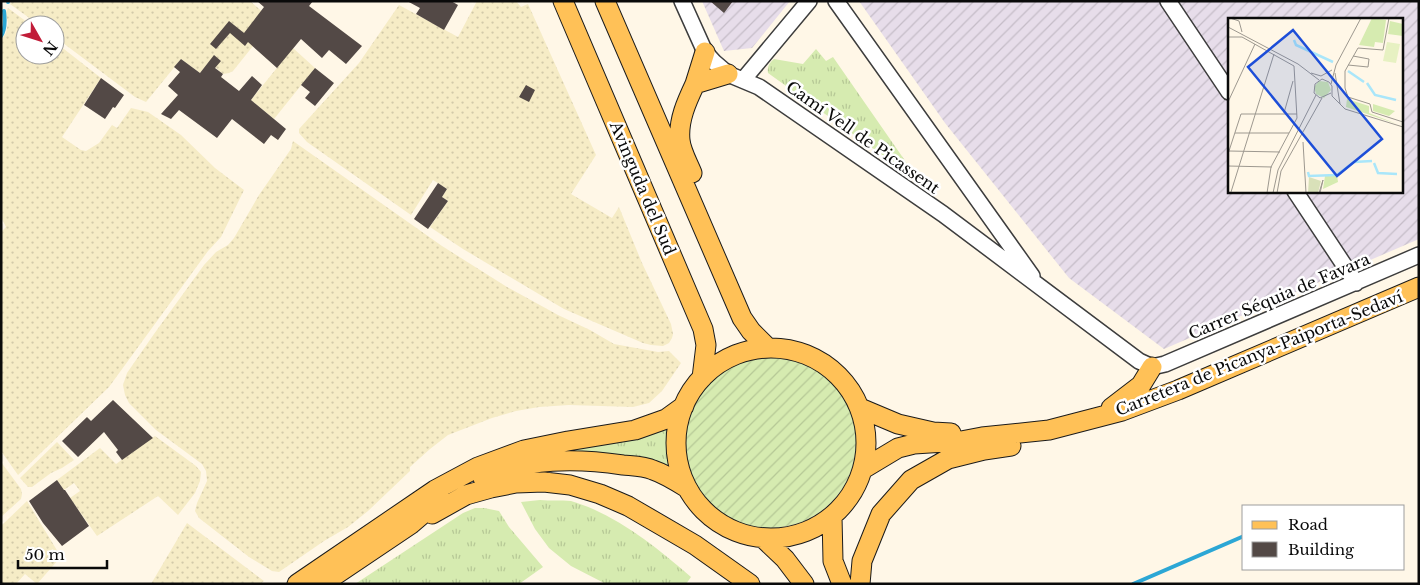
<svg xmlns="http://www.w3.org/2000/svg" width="1420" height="585" viewBox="0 0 1420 585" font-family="'Libre Baskerville',serif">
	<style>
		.industrial { fill: url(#industrial-furrows); fill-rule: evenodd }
		.farmland { fill: url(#farmland-dots) }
		.grass { fill: url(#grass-tufts) }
		.garden { fill: url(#garden-furrows) }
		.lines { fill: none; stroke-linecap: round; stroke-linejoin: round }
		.stream { stroke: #2ca7d5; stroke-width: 4 }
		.building { fill: #534946 }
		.minor-casing { stroke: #3d3d3d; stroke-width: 18 }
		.major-casing { stroke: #1b1b1b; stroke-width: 21 }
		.minor { stroke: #fff; stroke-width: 15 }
		.major { stroke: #ffc157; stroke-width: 19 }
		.labels { text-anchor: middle; stroke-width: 5; stroke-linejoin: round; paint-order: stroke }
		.street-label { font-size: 16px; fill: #0a0a0a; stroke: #fff }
		.inset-river { fill: none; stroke: #a9e6fa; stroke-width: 2.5 }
		.inset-road { fill: none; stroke: #9d988f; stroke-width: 1 }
		.view { fill: #1d4ed8; fill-opacity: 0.15; stroke: #1d4ed8; stroke-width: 2.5 }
		.inset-edge { fill: none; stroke: #0a0a0a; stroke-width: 2.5 }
	</style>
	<defs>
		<pattern id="industrial-furrows" width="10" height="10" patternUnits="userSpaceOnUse" patternTransform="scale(1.25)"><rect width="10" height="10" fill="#e7ddea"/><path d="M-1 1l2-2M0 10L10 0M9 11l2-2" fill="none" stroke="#c5bcc7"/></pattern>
		<pattern id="farmland-dots" width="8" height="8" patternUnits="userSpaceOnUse" patternTransform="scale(1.25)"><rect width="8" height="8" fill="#f6ecc6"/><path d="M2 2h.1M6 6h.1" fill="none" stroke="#d2c9a9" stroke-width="1.8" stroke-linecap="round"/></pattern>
		<pattern id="grass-tufts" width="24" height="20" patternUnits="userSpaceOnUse" patternTransform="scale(1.25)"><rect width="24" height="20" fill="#d6ebb0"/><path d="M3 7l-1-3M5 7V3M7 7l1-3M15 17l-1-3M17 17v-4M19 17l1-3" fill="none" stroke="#b6c896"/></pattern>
		<pattern id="garden-furrows" width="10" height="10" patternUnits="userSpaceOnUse" patternTransform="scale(1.25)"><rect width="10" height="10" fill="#d6ebb0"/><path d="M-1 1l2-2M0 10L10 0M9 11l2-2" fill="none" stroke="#b6c896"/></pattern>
	</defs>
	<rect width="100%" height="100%" fill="#fff7e7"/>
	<!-- industrial -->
	<path class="industrial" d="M702,1H790L752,48L724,51Z
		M859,1H1419V239L1164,349L1069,278L945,123ZM1229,19H1401V191H1229Z"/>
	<!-- farmland -->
	<path class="farmland" d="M12,1H250L273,21L233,71L229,73L223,74L209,62L200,73L181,59L146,102L135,97L55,37V25H39L10,4Z
		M477,1H516L521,7L528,4L596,155L571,194L612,218L619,207L642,263L671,324L673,334L672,338L669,343L663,346L651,345L643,343L564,309L463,249L430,227L448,201L442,197L447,189L433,180L411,215L307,142L299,133V129L359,63L399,5L458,37Z
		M8,8L31,25H25V55H55V42L101,78L62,137L81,150L86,151L99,143L112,125L117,128L131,108L148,112L181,135L215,168L244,190L221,237L208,251L109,387L18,475L1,451V232L6,227L1,217V40L6,33L8,23L6,13Z
		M293,48L315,68L274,119L251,100Z
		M293,141L442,246L507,287L558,315L590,330L614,344L658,352L669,351L681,363L662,391L649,403L633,407L569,405L539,407L516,411L492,418L448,435L430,449L410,467V471L368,511L348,527L324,541L279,572L272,571L249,557L199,518L195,511L197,503L207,481L206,471L202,464L156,430L129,403L125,395L123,385L127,373L154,334L204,265L216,252L228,245L234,238L259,195L291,149Z
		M155,436L196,466L201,472L200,481L195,493L178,515L158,496L97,536L70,498L80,491L74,483L64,490L57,480L100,448L116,464Z
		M57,442L74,460L62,468L51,473L32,487H28L20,478Z
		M1,462L21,489L22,494L21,499L1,517Z
		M27,501L58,552L59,556V559L37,584L25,574L16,584H1V526Z
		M187,523L264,581L260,584H151Z"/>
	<!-- grass -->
	<path class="grass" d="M816,49L826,61L833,57L908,165V168L906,170H903L768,73C767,67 769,63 774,59L803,64Z
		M668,428L666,444L669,468L523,458Z
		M540,500C550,501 561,500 571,501C578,503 586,506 593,509C629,525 661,551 691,577L686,584H606L571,566L549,548L535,529L521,502Z
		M475,508H484L499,511L509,527L543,567L519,584H355L463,513Z"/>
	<!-- garden -->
	<path class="garden" d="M684 442a86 86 0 1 1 172 0a86 86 0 1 1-172 0Z"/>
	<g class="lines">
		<!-- stream -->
		<path class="stream" d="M8,2V1
			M1,36C6,29 5,19 4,11
			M1133,584L1244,536"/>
	</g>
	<!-- building -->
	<path class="building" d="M257,1H313L309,6L362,46L346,64L329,50L322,58L301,39L277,68L248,42L245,46L230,33L216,49L210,44L229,21L244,33L264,7Z
		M407,1H451L458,5L444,30L416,14L420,8Z
		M710,1H733L724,13Z
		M214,55L221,61L215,68L223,74L221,77L239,91L252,76L262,85L251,100L286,129L278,140L271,135L264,144L232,119L217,138L179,110L171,119L161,114L178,95L168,86L180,72L174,67L181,59L200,73Z
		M315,68L334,83L315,106L305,98L310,92L301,85Z
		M101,78L124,95L115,108L113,107L105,119L84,105Z
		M526,85L535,90L529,102L519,97Z
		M438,183L447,189L442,197L448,201L428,229L414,219Z
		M113,400L153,438L122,460L116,452L118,450L104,432L78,457L62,441L87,417L91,421Z
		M57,480L64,490H65L89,526L62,546L43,523L29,501Z"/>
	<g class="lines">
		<!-- minor casing -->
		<g class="minor-casing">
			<path id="minor" d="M682,1L705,52L714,62L728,74L759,87L943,214L1139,361L1152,367L1165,364L1419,255
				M836,1L1032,276
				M1168,1L1229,92
				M743,80L809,1
				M1295,191L1356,283"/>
		</g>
		<!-- major casing -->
		<g class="major-casing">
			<path id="major" d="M563,1L703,329L706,345L702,378
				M605,1L742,318L751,331L768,348
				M695,84L705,52
				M692,173C688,163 681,151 680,140C678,120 687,101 695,84L728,74
				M676 443a95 95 0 1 1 190 0a95 95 0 1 1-190 0Z
				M860,408L898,424L933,432L951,433
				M1111,408L1141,385L1152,367
				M863,469L898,448L914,444L961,441L982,437L1049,430L1122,411L1178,390L1419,287
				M483,478C529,458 575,458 623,465C633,466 644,466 653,470C665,474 676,481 687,488
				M432,514L466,495L491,488L516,483L544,482L570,485L600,494L628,506L695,545L750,584
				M832,516L833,561L842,584
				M763,538L785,559L804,584
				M297,584L435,490L478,467L524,450L568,441L635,430L666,419L684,406
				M322,584L411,524L432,506L442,501
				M860,584L862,561L881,514L911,480L948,459L984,450L1011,446"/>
		</g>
		<!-- minor -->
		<use href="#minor" class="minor"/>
		<!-- major -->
		<use href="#major" class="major"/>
	</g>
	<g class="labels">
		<!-- street labels -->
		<g class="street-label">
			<text transform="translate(863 137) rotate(35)" y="6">Camí Vell de Picassent</text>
			<text transform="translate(643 188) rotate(67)" y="6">Avinguda del Sud</text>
			<text transform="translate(1279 296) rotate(-23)" y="6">Carrer Séquia de Favara</text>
			<text transform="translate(1259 353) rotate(-22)" y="6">Carretera de Picanya-Paiporta-Sedaví</text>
		</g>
	</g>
	<!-- overview -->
	<g transform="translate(1228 18)">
		<rect width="175" height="175" fill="#fff7e7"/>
		<path d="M144,0L158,2L155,25L147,24L146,29L131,27ZM119,81L141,88V95L169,106L118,89ZM145,86L167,93L161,98L145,93Z" fill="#d6ebb0"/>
		<path d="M81,159L93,163L90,175H80Z" fill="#d9e1b9"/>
		<path d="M109,157L110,164L95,171L97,158Z" fill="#d6ebb0"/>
		<path d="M162,3L175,6V18L160,16ZM91,63L100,64L103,72L96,80L88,76L86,69Z" fill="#d6ebb0"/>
		<path d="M159,24L172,26L168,45L155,43Z" fill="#e7f1c2"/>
		<path class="inset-river" d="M66,22L68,27L105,44M120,53L136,64M139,65L147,77L168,82M146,145L150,155L169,156M80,154L81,158L108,157M109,157L126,144L144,143"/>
		<path class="inset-road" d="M2,0L11,3L14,14M161,0L155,32L130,30L117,53V70L120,79L142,86L144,94L175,104M0,9L70,46L91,62M0,19H14L66,48L69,100L43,149L39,175M120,47L140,49L141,41L125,38M83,55L93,58L104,52M107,55L112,86M103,66L108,47L133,0M103,75L92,80L86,75L87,66L94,61L101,64L104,68V78L117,91L175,109M0,84L27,26M56,95L65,63M7,115H61M75,124L78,175M1,133L52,134M0,136L13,96H69M0,148L44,149M3,174L46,36M45,175L50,152L88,77M49,175L53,153L94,80M91,175L95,162L92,175"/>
		<path class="view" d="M65,12L154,121L109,158L20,49Z"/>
		<rect width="175" height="175" class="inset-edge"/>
	</g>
	<!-- border -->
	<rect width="1420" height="585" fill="none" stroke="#0a0a0a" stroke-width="5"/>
	<!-- legend -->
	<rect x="1242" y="505" width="162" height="65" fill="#ffffff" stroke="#9d9d9d"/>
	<rect x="1252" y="521" width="25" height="8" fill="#ffc157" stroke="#9d9d9d"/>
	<text x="1288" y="530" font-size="15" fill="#0a0a0a">Road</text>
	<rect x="1252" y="542" width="25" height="15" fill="#534946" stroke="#9d9d9d"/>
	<text x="1288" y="555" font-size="15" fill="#0a0a0a">Building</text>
	<!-- north arrow -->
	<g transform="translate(40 40) rotate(129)"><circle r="24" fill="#ffffff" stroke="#9d9d9d"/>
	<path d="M0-4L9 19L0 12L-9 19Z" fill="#c11c38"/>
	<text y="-8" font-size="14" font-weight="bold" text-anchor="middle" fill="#0a0a0a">N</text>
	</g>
	<!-- scale -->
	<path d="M18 560v8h89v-8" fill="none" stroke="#0a0a0a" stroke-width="2.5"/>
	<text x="25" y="560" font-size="15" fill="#0a0a0a" stroke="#ffffff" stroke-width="4" paint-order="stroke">50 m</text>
</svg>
